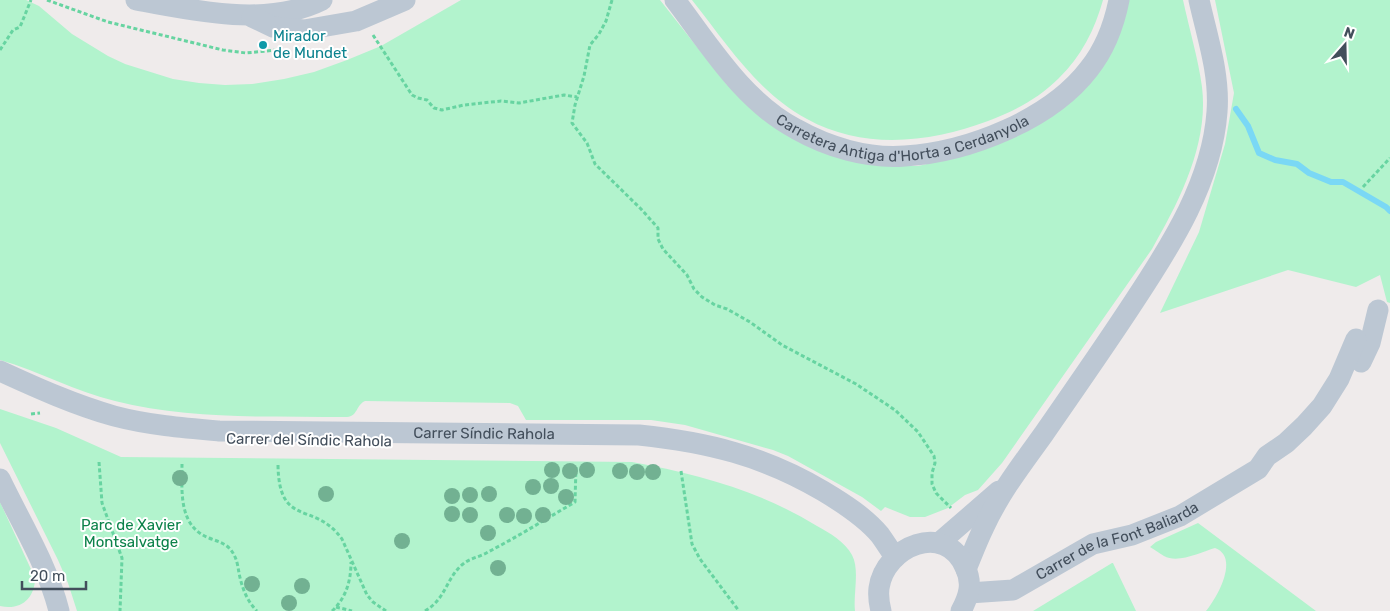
<svg xmlns="http://www.w3.org/2000/svg" width="1390" height="611" viewBox="0 0 1390 611" font-family="Rubik,sans-serif">
	<style>
		.green { fill: #b2f3cd }
		.lines { fill: none; stroke-linecap: round; stroke-linejoin: round }
		.stream { stroke: #7ad8f5; stroke-width: 6 }
		.path { stroke: #67d4a1; stroke-width: 3; stroke-dasharray: 4 2.5; stroke-linecap: butt }
		.minor { stroke: #bcc7d3; stroke-width: 21 }
		.tree { fill: #72b192 }
		.culture-dot { fill: #0f9aa8; stroke: #fff; stroke-width: 2 }
		.labels { text-anchor: middle; stroke-width: 4; stroke-linejoin: round; paint-order: stroke }
		.culture-label { font-size: 15px; fill: #0d838f; stroke: #fff; text-anchor: start }
		.street-label { font-size: 15px; fill: #424e5b; stroke: #fff }
		.park-label { font-size: 15px; fill: #0c824a; stroke: #fff }
	</style>
	<rect width="100%" height="100%" fill="#efebeb"/>
	<!-- green -->
	<path class="green" d="M0,0H26L39,6L72,34L108,56L125,64L173,79L199,83L225,85L252,84L284,79L314,72L347,60L381,46L461,0H660L727,85L891,166H918L967,155L990,147L1034,127L1128,0H1183C1189,28 1198,58 1202,87C1209,144 1179,202 1152,249L1002,463L978,490L965,495L948,508L925,517H910L885,507L881,511L862,497L788,456L773,450L685,425L651,420H526L518,406L510,403L365,401C356,405 358,416 347,417C270,416 191,420 115,401C76,392 39,371 0,360Z
		M692,0H1103C1095,29 1081,57 1059,78C1038,99 1014,111 988,121C930,143 863,150 807,119C757,92 727,44 692,0Z
		M1215,0H1390V303L1387,302L1380,275L1356,287L1288,270L1160,313L1199,232L1225,144L1234,93Z
		M0,409L56,428L121,457L632,462C698,474 760,491 817,526C830,533 845,542 852,555C860,570 853,594 855,611H77L68,583L58,560L0,443Z
		M0,502L35,578C35,598 21,611 0,606Z
		M1198,523L1316,611H1206C1217,598 1240,557 1215,548C1201,552 1178,564 1164,556C1159,553 1155,550 1150,547L1156,542Z
		M1113,563L1136,611H1033L1112,563Z"/>
	<g class="lines">
		<!-- stream -->
		<path class="stream" d="M1236,109L1248,126L1259,153L1275,160L1297,164L1309,173L1331,182H1343L1386,207L1390,211"/>
		<!-- path -->
		<path class="path" d="M47,0L108,22L223,50L246,53L277,50
			M612,0L606,21L599,34L590,45L584,76L575,105L572,123L587,143L595,164L641,209L658,228V239L663,249L687,275L694,289L702,297L715,305L727,309L750,322L782,345L856,384L895,410L918,432L934,456L935,463L932,473V484L936,493L951,508
			M373,35L412,95L418,98L427,100L434,108L442,110L464,105L501,101L519,103L564,95L577,97
			M0,50L13,30L20,27L31,0
			M1363,187L1390,158
			M31,414L40,413
			M99,462L102,503L122,558L120,611
			M182,464C182,491 178,526 209,538C219,542 229,544 234,555C237,560 238,567 239,573C242,588 247,601 257,611
			M278,465C279,529 314,500 342,539L367,595L373,602L386,611
			M681,471L692,544L700,559L739,611
			M336,607L352,611
			M332,611C346,598 351,581 351,562
			M425,611C446,599 446,578 463,564C470,558 480,557 488,552C517,537 546,519 575,502L576,467"/>
		<!-- minor -->
		<g class="minor">
			<path d="M136,0C194,10 266,28 322,0"/>
			<path id="s1" d="M675,0C710,46 743,101 796,129C828,147 867,159 905,156C968,152 1050,120 1089,69C1105,49 1114,25 1119,0"/>
			<path d="M252,17L273,27L304,30L356,21L405,0"/>
			<path d="M1361,362L1370,343L1378,310"/>
			<path id="s2" d="M0,371C37,388 75,405 114,416C148,425 184,428 219,431L639,435C707,442 764,456 823,491C843,503 865,517 880,535C885,542 890,550 895,557"/>
			<path d="M0,479C20,521 48,566 59,611"/>
			<path d="M939,543L999,491"/>
			<path d="M966,569C972,555 977,541 984,527C999,494 1022,464 1043,435C1074,390 1105,346 1135,300C1172,244 1212,181 1217,112C1220,74 1207,36 1199,0"/>
			<path id="s3" d="M969,593L1013,590L1093,544L1132,535L1180,516L1258,469L1267,456L1286,443L1304,426L1322,406L1339,379L1356,339"/>
			<path d="M881,611C879,603 878,596 879,588C885,546 945,521 965,567C973,583 969,596 961,611"/>
		</g>
	</g>
	<!-- trees -->
	<g class="tree">
		<circle cx="552" cy="470" r="8"/>
		<circle cx="587" cy="470" r="8"/>
		<circle cx="570" cy="471" r="8"/>
		<circle cx="620" cy="471" r="8"/>
		<circle cx="637" cy="472" r="8"/>
		<circle cx="653" cy="472" r="8"/>
		<circle cx="180" cy="478" r="8"/>
		<circle cx="551" cy="486" r="8"/>
		<circle cx="533" cy="487" r="8"/>
		<circle cx="326" cy="494" r="8"/>
		<circle cx="489" cy="494" r="8"/>
		<circle cx="470" cy="495" r="8"/>
		<circle cx="452" cy="496" r="8"/>
		<circle cx="566" cy="497" r="8"/>
		<circle cx="452" cy="514" r="8"/>
		<circle cx="470" cy="515" r="8"/>
		<circle cx="507" cy="515" r="8"/>
		<circle cx="543" cy="515" r="8"/>
		<circle cx="524" cy="516" r="8"/>
		<circle cx="488" cy="533" r="8"/>
		<circle cx="402" cy="541" r="8"/>
		<circle cx="498" cy="568" r="8"/>
		<circle cx="252" cy="584" r="8"/>
		<circle cx="302" cy="586" r="8"/>
		<circle cx="289" cy="603" r="8"/>
	</g>
	<!-- markers -->
	<circle class="culture-dot" cx="263" cy="45" r="5"/>
	<g class="labels">
		<!-- culture labels -->
		<g class="culture-label">
			<text x="273" y="41">Mirador<tspan x="273" dy="17">de Mundet</tspan></text>
		</g>
		<!-- street labels -->
		<g class="street-label">
			<text dy="5" stroke="none"><textPath href="#s1" startOffset="289">Carretera Antiga d'Horta a Cerdanyola</textPath></text>
			<text dy="5" stroke="none"><textPath href="#s2" startOffset="494">Carrer Síndic Rahola</textPath></text>
			<text transform="translate(309 440) rotate(1)" y="5">Carrer del Síndic Rahola</text>
			<text dy="5" stroke="none"><textPath href="#s3" startOffset="160">Carrer de la Font Baliarda</textPath></text>
		</g>
		<!-- park labels -->
		<g class="park-label">
			<text x="131" y="530">Parc de Xavier<tspan x="131" dy="17">Montsalvatge</tspan></text>
		</g>
	</g>
	<!-- north arrow -->
	<g transform="translate(1345 45) rotate(20)" stroke="#ffffff" stroke-width="4" paint-order="stroke">
	<path d="M0-4L9 19L0 12L-9 19Z" fill="#424e5b"/>
	<text y="-8" font-size="14" font-weight="bold" text-anchor="middle" fill="#424e5b">N</text>
	</g>
	<!-- scale -->
	<path d="M22 581v8h64v-8" fill="none" stroke="#424e5b" stroke-width="2.5"/>
	<text x="30" y="581" font-size="15" fill="#424e5b" stroke="#ffffff" stroke-width="4" paint-order="stroke">20 m</text>
</svg>
